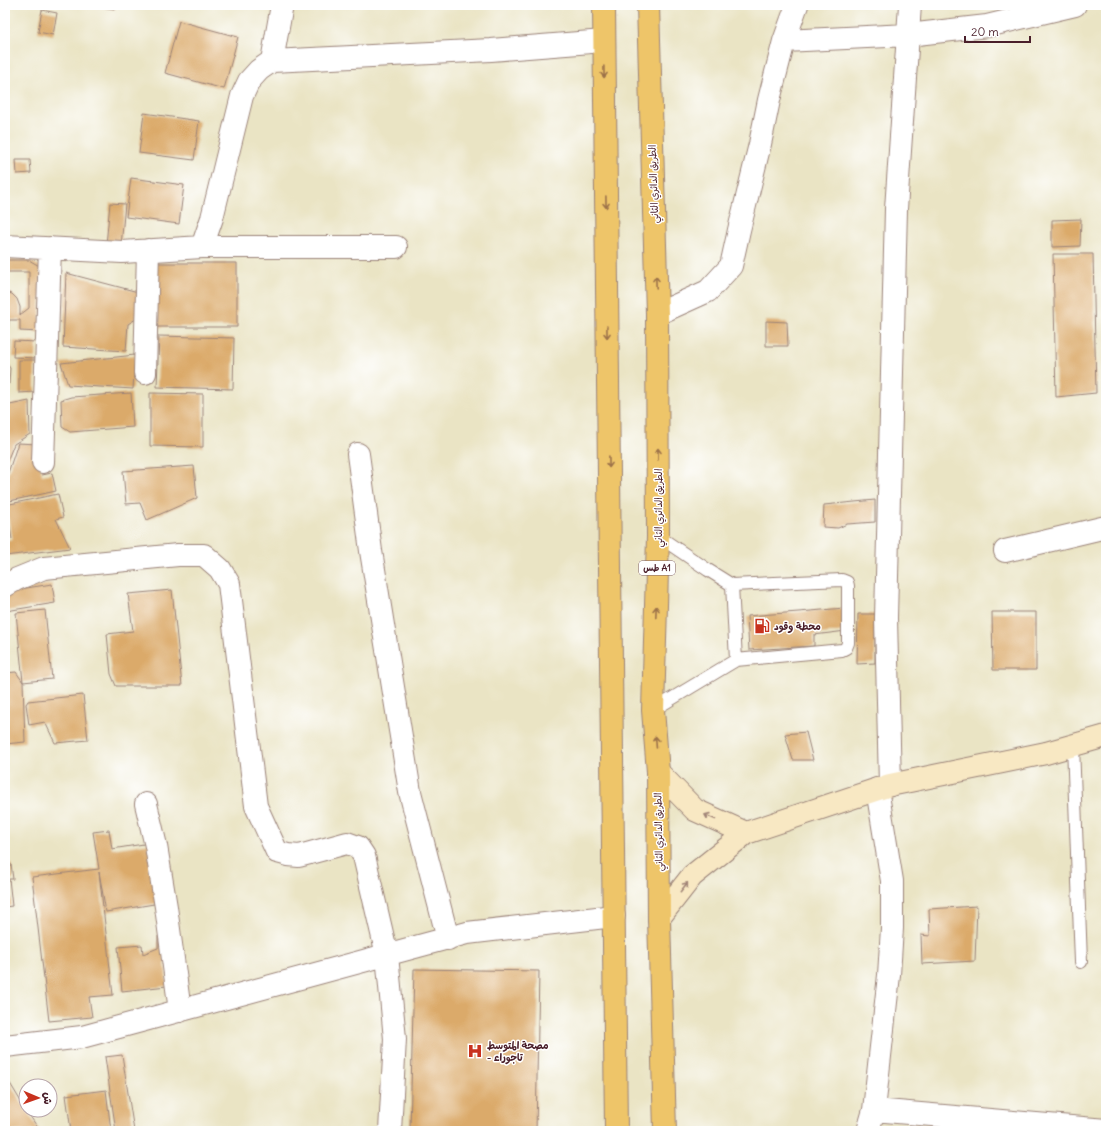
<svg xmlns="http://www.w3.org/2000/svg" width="1111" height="1136" viewBox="0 0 1111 1136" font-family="Delius,'Playpen Sans Arabic',sans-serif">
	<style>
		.building { fill: #dbaa6a }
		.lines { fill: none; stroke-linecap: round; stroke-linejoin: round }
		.lane-casing { stroke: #9a8278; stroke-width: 14 }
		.street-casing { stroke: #9a8278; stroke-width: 24 }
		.secondary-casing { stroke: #9a8278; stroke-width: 24 }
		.highway-casing { stroke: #9a8278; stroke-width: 24 }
		.lane { stroke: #fff; stroke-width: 12 }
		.street { stroke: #fff; stroke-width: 22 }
		.secondary { stroke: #f8e8c3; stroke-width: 22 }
		.highway { stroke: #eec569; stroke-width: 22 }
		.oneway { stroke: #9c724a }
		.oneway2 { stroke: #a18477 }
		.labels { text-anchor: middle; stroke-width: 3; stroke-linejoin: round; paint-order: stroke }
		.shield { fill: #fff; stroke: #80626b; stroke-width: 1 }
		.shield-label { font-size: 9px; font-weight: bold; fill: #4a1f2b }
		.street-label { font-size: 10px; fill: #4a1f2b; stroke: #fff }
		.poi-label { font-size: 10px; font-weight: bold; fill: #4a1f2b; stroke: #fff; text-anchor: start }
	</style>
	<rect width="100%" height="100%" fill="#fff"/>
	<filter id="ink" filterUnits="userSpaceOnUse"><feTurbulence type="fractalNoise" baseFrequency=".025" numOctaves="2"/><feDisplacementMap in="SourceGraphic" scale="8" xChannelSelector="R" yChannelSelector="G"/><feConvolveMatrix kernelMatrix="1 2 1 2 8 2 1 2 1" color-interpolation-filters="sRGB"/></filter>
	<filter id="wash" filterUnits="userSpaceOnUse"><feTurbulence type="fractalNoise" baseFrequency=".012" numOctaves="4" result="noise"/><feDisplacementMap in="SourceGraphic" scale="16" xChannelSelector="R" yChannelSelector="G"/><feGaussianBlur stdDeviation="0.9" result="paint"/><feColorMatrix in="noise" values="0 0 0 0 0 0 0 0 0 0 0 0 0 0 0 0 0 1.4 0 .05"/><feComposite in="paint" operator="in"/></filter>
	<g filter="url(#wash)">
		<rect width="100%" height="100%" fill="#eae4c4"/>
		<g id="blocks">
			<!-- building -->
			<path class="building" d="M94,5H115V9L94,6Z
				M42,10L57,13L53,35L38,32Z
				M179,21L238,37L224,89L165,73Z
				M144,113L199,121L194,160L139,153Z
				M16,160H30L31,173L17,174Z
				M131,178L184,185L179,224L126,217Z
				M110,203L125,204L121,246L106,245Z
				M1081,219L1080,246L1052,247V220Z
				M1053,254H1093L1096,393L1056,397Z
				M5,260H29L41,267L40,332L20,331V320H9L7,357H5V292L12,294L17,299L20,307V315L29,308V272H5Z
				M156,263H237V327H156Z
				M66,273L138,292L139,317L128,324L126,351L63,347Z
				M766,321L787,322L788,346H766Z
				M159,336L234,338L233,389L157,387Z
				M14,341L37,342L36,358L13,357Z
				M135,355L133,389L68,385L61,363Z
				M19,360H35V392L19,393Z
				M5,364H7L10,368L9,384L5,383Z
				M131,393L133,427L70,432L62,427L61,400L71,397Z
				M150,393L203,394V447L150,446Z
				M29,401L30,434L14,444L5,466V406Z
				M18,443L37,444L42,475L52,473L56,491L5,502V482Z
				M194,466L197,498L147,520L140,503L126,504L123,471Z
				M58,494L63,517L56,519L70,548L5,556V542L12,539L8,517H5V505Z
				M875,500V522L847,524L838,528L823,527L824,505Z
				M52,584L55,603L6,611L7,591Z
				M172,590L182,686H116L111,674L107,634L133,631L128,594Z
				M844,608L846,631L814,635V646L749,650L747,616L811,611Z
				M45,610L52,679L23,682L16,613Z
				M992,612H1036V670H993Z
				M858,614H875V663L857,664Z
				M5,628H6L8,666H5Z
				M16,672L23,682L25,742L5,744V673Z
				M83,695L88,740L55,743L45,722L29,725L26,704L28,701Z
				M806,732L813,760H793L785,734Z
				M109,830L112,849L150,843L160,903L106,912L99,872L113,995L89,997L92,1017L49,1021L32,877L99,869L93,832Z
				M5,864H11L13,879H9L12,906L5,907Z
				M977,906L975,961L922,964L921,935L930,936L929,909Z
				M158,936L163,938L167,986L122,991L118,947L142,945L143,954L158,948Z
				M414,969L539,971L536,1131H410Z
				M122,1055L134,1131H116L105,1057Z
				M5,1075L26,1110L40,1131H5Z
				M106,1090L111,1131H71L66,1095Z"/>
		</g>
	</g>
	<g filter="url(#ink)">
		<use href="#blocks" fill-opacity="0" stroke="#9a8278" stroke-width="1"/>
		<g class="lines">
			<!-- lane casing -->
			<g class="lane-casing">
				<path id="lane" d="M732,585L842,580L847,582L848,586V643L846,648L842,650L736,660
					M653,710L736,660L732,585L708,570L658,536
					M1073,745L1081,962"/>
			</g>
			<!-- street casing -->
			<g class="street-casing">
				<path id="street" d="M784,41L908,35L987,26L1075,5
					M272,61L282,5
					M5,246L122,252L202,247L212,218L242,96L249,81L259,70L272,61L491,50L604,41
					M202,247H396
					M657,314L708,291L731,266L739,230L760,144L769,100L784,41L797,5
					M145,373L148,250
					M358,454L371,551L410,792L448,939
					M43,462L50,248
					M1005,551L1106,527
					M5,586L17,579L44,568L178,555H204L220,569L229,584L256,806L277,852L288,855L299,856L347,843L358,847L364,856L387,955L395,1039L390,1131
					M890,785L886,618L896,209L910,5
					M146,804L156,846L166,907L180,1011
					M5,1046L82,1037L467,933L614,916
					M874,1110L1106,1130
					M868,1131L874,1110L889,975L892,928V881L877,789"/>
			</g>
			<!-- secondary casing -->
			<g class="secondary-casing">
				<path id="secondary" d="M658,772L695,810L746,833
					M659,918L692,876L746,833L890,785L1046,753L1106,736"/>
			</g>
			<!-- highway casing -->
			<g class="highway-casing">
				<path id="highway" d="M604,5L616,1131
					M648,5L657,314L658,536L653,710L658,772L659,918L665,1131"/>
			</g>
			<!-- lane -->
			<use href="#lane" class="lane"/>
			<!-- street -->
			<use href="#street" class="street"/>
			<!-- secondary -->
			<use href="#secondary" class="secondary"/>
			<!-- highway -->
			<use href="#highway" class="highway"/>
		</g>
		<!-- one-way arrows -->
		<defs><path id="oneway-shaft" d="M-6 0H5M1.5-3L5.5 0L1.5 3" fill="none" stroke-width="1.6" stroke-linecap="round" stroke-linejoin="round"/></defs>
		<g class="oneway">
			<use href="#oneway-shaft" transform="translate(604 72) rotate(89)"/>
			<use href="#oneway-shaft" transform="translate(606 202) rotate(89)"/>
			<use href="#oneway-shaft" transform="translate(656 282) rotate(-92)"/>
			<use href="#oneway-shaft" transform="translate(607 332) rotate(89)"/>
			<use href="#oneway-shaft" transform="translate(658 454) rotate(-90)"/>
			<use href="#oneway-shaft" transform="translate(609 462) rotate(89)"/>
			<use href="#oneway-shaft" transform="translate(656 612) rotate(-88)"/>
			<use href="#oneway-shaft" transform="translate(656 742) rotate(-94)"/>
		</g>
		<g class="oneway2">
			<use href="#oneway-shaft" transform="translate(710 817) rotate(-156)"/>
			<use href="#oneway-shaft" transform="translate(684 887) rotate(-52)"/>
		</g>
	</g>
	<!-- icons -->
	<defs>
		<g id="fuel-bare" transform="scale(1.2)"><path d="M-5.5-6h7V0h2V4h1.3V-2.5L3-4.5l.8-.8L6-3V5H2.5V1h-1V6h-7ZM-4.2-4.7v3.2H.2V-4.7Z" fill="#c8321e" stroke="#fff" stroke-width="2.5" paint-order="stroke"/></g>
		<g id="hospital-bare" transform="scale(1.2)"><path d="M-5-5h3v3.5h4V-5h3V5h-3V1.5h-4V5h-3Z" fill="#c8321e" stroke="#fff" stroke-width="2.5" paint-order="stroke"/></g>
	</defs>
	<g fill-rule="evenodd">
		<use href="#fuel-bare" x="762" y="626"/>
		<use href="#hospital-bare" x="475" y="1051"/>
	</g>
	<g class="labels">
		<!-- shield labels -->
		<rect class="shield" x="639" y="561" width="36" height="14" rx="3"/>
		<g class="shield-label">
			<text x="657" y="571">طس A1</text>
		</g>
		<!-- street labels -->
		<g class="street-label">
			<text transform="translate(653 184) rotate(-92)" y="4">الطريق الدائري الثاني</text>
			<text transform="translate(658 508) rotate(-90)" y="4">الطريق الدائري الثاني</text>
			<text transform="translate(658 832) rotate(-91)" y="4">الطريق الدائري الثاني</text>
		</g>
		<!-- poi labels -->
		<g class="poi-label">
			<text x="774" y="630">محطة وقود</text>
			<text x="487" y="1049">مصحة المتوسط<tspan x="487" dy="12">- تاجوراء</tspan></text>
		</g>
	</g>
	<!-- margin -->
	<rect width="1111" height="1136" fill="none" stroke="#fff" stroke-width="20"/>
	<!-- north arrow -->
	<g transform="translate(38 1098) rotate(92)"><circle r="19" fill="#ffffff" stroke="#b7a5aa"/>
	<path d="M0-3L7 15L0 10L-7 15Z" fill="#c8321e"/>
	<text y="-6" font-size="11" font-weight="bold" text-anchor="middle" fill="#4a1f2b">ش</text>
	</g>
	<!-- scale -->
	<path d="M965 36v6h65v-6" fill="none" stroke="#4a1f2b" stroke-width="2"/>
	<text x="971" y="36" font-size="12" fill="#4a1f2b" stroke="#ffffff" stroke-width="3" paint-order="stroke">20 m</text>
</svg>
